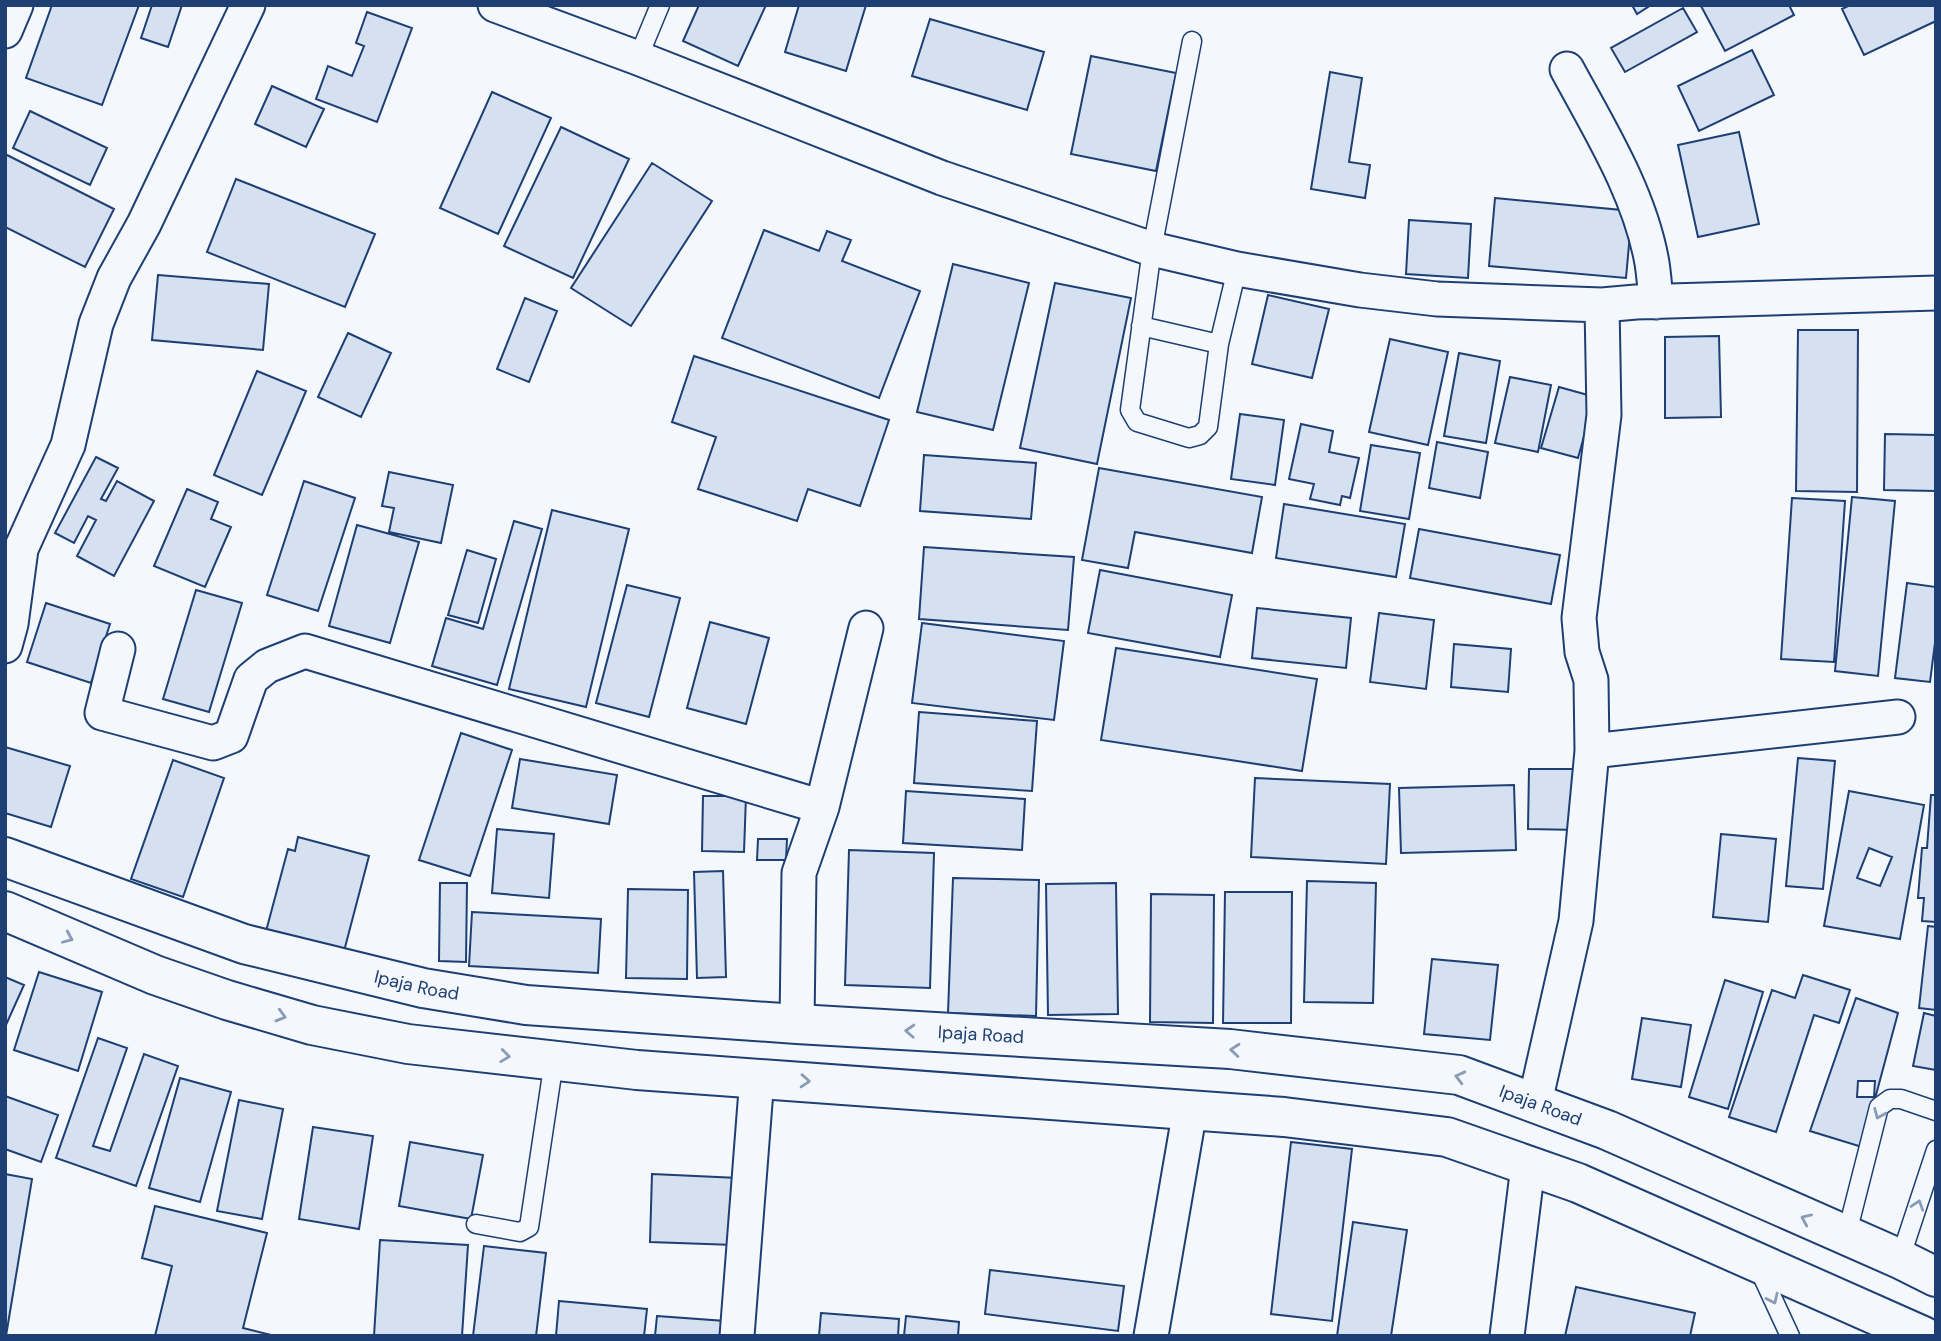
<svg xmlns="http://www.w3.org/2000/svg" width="1941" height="1341" viewBox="0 0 1941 1341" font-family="'DM Sans',sans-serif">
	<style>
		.building { fill: #d5e0f0; stroke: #1d3f73; stroke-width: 2; fill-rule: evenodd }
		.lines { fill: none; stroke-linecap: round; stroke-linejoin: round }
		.lane-casing { stroke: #1d3f73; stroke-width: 21 }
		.street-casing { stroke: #1d3f73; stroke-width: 37 }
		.secondary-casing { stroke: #1d3f73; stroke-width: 42 }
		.lane { stroke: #f4f7fb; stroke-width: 18 }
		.street { stroke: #f4f7fb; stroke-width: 33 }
		.secondary { stroke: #f4f7fb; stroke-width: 38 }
		.oneway { stroke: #889bb7 }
		.labels { text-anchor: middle; stroke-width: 5; stroke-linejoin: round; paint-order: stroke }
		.street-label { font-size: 18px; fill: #1d3f73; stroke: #f4f7fb }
	</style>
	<rect width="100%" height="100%" fill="#f4f7fb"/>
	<!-- building -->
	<path class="building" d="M52,5H139L102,105L26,78Z
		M152,5H182L168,47L141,38Z
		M699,5H766L738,66L683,41Z
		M799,5H866L846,71L785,52Z
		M1632,5H1651L1637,14Z
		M1789,5L1794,15L1725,51L1701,6Z
		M1850,5H1936V21L1864,55L1842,9Z
		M1683,8L1697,32L1625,72L1611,48Z
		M367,12L412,28L377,122L316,99L328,66L352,76L364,46L356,43Z
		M930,19L1044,52L1027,110L912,76Z
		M1752,50L1774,95L1699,131L1678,86Z
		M1091,56L1176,73L1156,171L1071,154Z
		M1330,72L1362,78L1349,162L1370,165L1365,198L1311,189Z
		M272,86L324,109L306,147L255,124Z
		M492,92L551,118L498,234L440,208Z
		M30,111L107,148L90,185L13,148Z
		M561,127L629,159L573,278L504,246Z
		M1739,132L1759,224L1698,237L1678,145Z
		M5,154L114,209L85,267L5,227Z
		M652,163L712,201L631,326L571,288Z
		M236,179L375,234L345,307L207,252Z
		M1495,198L1632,211L1626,278L1489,266Z
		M1409,220L1471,224L1468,278L1406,274Z
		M764,230L819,251L827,231L851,240L842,261L920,291L879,398L722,338Z
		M953,264L1029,283L993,430L917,412Z
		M158,275L269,284L263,350L152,340Z
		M1055,283L1131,298L1097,464L1020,448Z
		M1268,295L1329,309L1312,378L1252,364Z
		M525,298L557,311L529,382L497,369Z
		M1798,330H1858L1857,492L1796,491Z
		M348,333L391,353L361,417L318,397Z
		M1719,336L1721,417L1665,418V337Z
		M1390,339L1448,352L1428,445L1369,432Z
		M1459,353L1500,361L1486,443L1444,436Z
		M694,356L889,420L860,506L808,489L797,521L698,489L716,437L672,422Z
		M257,371L306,391L262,495L214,475Z
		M1510,377L1551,385L1538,452L1495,443Z
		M1559,387L1595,397L1578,458L1541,448Z
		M1240,414L1284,420L1275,485L1231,479Z
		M1301,424L1333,431L1329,452L1359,458L1350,498L1342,496L1340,505L1310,499L1314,484L1289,479Z
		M1885,434L1936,435V491L1884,490Z
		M1437,442L1488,452L1480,498L1429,488Z
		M1371,445L1420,453L1409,519L1360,511Z
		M924,455L1036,463L1031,519L920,511Z
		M96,457L118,468L101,499L106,501L117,481L154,501L114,576L77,556L96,520L88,516L74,543L55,533Z
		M1099,468L1262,497L1252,553L1135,532L1128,568L1082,560Z
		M389,472L453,485L441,543L389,532L394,508L382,506Z
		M304,481L355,498L318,611L267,595Z
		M187,489L218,502L211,519L231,527L205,587L154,566Z
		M1852,497L1895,501L1878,676L1835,671Z
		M1792,498L1845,501L1834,662L1781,659Z
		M1284,504L1405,524L1396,577L1276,558Z
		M552,510L629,529L586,707L509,689Z
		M514,521L542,529L497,685L432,666L446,618L483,629Z
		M357,525L419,542L390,643L329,626Z
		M1419,529L1560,555L1551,604L1410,578Z
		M924,547L1074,557L1068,630L919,619Z
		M467,550L496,559L478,623L448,615Z
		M1100,570L1232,595L1220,657L1088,633Z
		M1907,583L1936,587V635L1930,682L1895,678Z
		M627,585L680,598L649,717L596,703Z
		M196,590L242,603L209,712L163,699Z
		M46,603L110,624L91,683L27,662Z
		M1257,608L1351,618L1346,668L1252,658Z
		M1379,613L1434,620L1426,689L1370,682Z
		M710,622L769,638L746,724L687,708Z
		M922,623L1064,641L1054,720L912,703Z
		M1454,644L1511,649L1508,692L1451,687Z
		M1116,648L1317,679L1302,771L1101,740Z
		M919,712L1037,721L1032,791L914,783Z
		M461,733L512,750L470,876L419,860Z
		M5,747L70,766L51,827L5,813Z
		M1798,758L1835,761L1823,889L1786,886Z
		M520,759L617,775L609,824L512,808Z
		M173,760L224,778L183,897L131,879Z
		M1529,769H1579V830L1528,829Z
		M1255,778L1390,784L1386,864L1251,857Z
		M1514,785L1516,850L1401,853L1399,788Z
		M906,791L1025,799L1022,850L903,843Z
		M1849,791L1924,805L1900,939L1824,926ZM1869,848L1892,857L1880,886L1857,878Z
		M1931,795H1936V922L1922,921L1924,898H1918L1922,848H1927Z
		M703,796H746L744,852L702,851Z
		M497,829L554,834L549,898L492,893Z
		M1721,834L1776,839L1768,922L1713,917Z
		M298,837L369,856L343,955L265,935L288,849L295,851Z
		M758,839H787L786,860H757Z
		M849,850L934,853L930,988L845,985Z
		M723,871L726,977L697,978L694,872Z
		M953,878L1039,880L1036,1016L948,1013Z
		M1307,881L1376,883L1373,1003L1304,1002Z
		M440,883H467L466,962L439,961Z
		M1116,883L1118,1014L1048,1015L1046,884Z
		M628,889L688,890L687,979L626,978Z
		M1225,892H1292L1291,1023H1223Z
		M1151,894L1214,895L1213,1023L1150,1022Z
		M472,912L601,919L598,973L469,966Z
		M1928,926L1936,927V1010L1919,1008Z
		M1432,959L1498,965L1490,1040L1424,1034Z
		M39,972L102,992L78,1071L14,1050Z
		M1803,975L1850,990L1839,1023L1814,1015L1776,1132L1729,1117L1772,990L1795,998Z
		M5,977L24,985L5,1027Z
		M1725,980L1763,992L1728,1109L1689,1097Z
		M1856,998L1898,1013L1862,1147L1810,1131ZM1858,1081H1875L1874,1097H1857Z
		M1924,1013L1936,1016V1070L1913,1066Z
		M1642,1018L1691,1025L1681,1087L1632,1079Z
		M98,1038L127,1048L93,1146L110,1151L144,1054L178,1066L136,1186L56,1158Z
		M180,1078L231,1092L200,1202L149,1188Z
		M5,1096L58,1115L41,1162L5,1149Z
		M239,1100L283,1109L262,1219L217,1211Z
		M313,1127L373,1136L359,1229L299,1219Z
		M410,1142L483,1155L471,1219L399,1206Z
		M1291,1142L1352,1149L1332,1321L1271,1314Z
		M5,1174L32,1179L6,1336H5Z
		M652,1174L738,1178L734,1245L650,1242Z
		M155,1206L267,1233L243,1328L275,1336H155L172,1266L142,1258Z
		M1353,1222L1407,1230L1391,1336H1337Z
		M380,1240L468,1245L462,1336H374Z
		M484,1246L546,1253L536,1336H473Z
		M990,1270L1124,1286L1118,1331L985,1314Z
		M1576,1287L1695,1313L1690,1336H1565Z
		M559,1301L647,1309L644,1336H556Z
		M821,1313L899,1319L898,1336H819Z
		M657,1316L725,1321L723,1336H655Z
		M906,1316L959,1322L958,1336H904Z"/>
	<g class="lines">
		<!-- lane casing -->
		<g class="lane-casing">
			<path id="lane" d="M1192,41L1152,249L1130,410L1137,422L1189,438L1200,435L1208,427L1219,344L1237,269
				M638,58L660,5
				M1141,326L1219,344
				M476,1224L520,1232L529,1227L554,1061
				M1846,1237L1879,1107L1890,1099H1901L1936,1111
				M1900,1259L1936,1150
				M1759,1269L1790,1336"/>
		</g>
		<!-- street casing -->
		<g class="street-casing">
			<path id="street" d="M495,5L638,58L942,178L1152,249L1237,269L1360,290L1437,299L1602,305L1636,302L1936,293
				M5,31L16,5
				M1567,69C1600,130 1640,194 1652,263C1654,276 1655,289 1656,302
				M5,646L11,624L21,549L68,445L96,324L114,278L144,224L248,5
				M118,649L102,713L213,743L231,736L251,679L267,666L305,651L822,807
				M1592,751L1898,717
				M797,1024L799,873L822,807L866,628
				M1535,1102L1576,921L1592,751L1591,680L1582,652L1579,618L1604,415L1602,305
				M737,1336L757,1077
				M1151,1336L1190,1110
				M1507,1336L1528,1166"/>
		</g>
		<!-- secondary casing -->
		<g class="secondary-casing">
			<g id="secondary">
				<path id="s1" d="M5,857L244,944L423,988L526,1005L797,1024L1230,1049L1459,1075L1607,1130L1900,1259L1936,1277"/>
				<path d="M5,911L155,975L227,1000L312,1025L408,1044L637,1070L1284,1117L1447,1137L1578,1183L1923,1336"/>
			</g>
		</g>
		<!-- lane -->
		<use href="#lane" class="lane"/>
		<!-- street -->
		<use href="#street" class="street"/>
		<!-- secondary -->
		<use href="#secondary" class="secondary"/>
	</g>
	<!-- one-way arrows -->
	<defs><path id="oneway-chevron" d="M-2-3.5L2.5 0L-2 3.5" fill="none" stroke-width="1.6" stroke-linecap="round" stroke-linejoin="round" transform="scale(1.75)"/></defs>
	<g class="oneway">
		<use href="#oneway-chevron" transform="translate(68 938) rotate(23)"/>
		<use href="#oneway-chevron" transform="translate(281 1016) rotate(16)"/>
		<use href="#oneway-chevron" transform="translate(910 1031) rotate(-177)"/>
		<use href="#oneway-chevron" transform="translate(1235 1050) rotate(-175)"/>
		<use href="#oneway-chevron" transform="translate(505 1056) rotate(7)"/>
		<use href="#oneway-chevron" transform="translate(1460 1077) rotate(-166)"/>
		<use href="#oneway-chevron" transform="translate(805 1081) rotate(4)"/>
		<use href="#oneway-chevron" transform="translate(1879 1114) rotate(113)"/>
		<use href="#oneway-chevron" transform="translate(1918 1205) rotate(-72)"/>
		<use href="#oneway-chevron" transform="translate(1806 1219) rotate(-156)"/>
		<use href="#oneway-chevron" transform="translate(1773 1299) rotate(65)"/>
	</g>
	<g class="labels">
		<!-- street labels -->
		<g class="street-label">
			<text dy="6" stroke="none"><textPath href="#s1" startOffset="432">Ipaja Road</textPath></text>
			<text dy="6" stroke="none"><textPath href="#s1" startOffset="999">Ipaja Road</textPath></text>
			<text dy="6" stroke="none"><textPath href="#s1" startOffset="1566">Ipaja Road</textPath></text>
		</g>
	</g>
	<!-- border -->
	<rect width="1941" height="1341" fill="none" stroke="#1d3f73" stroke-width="14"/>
</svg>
